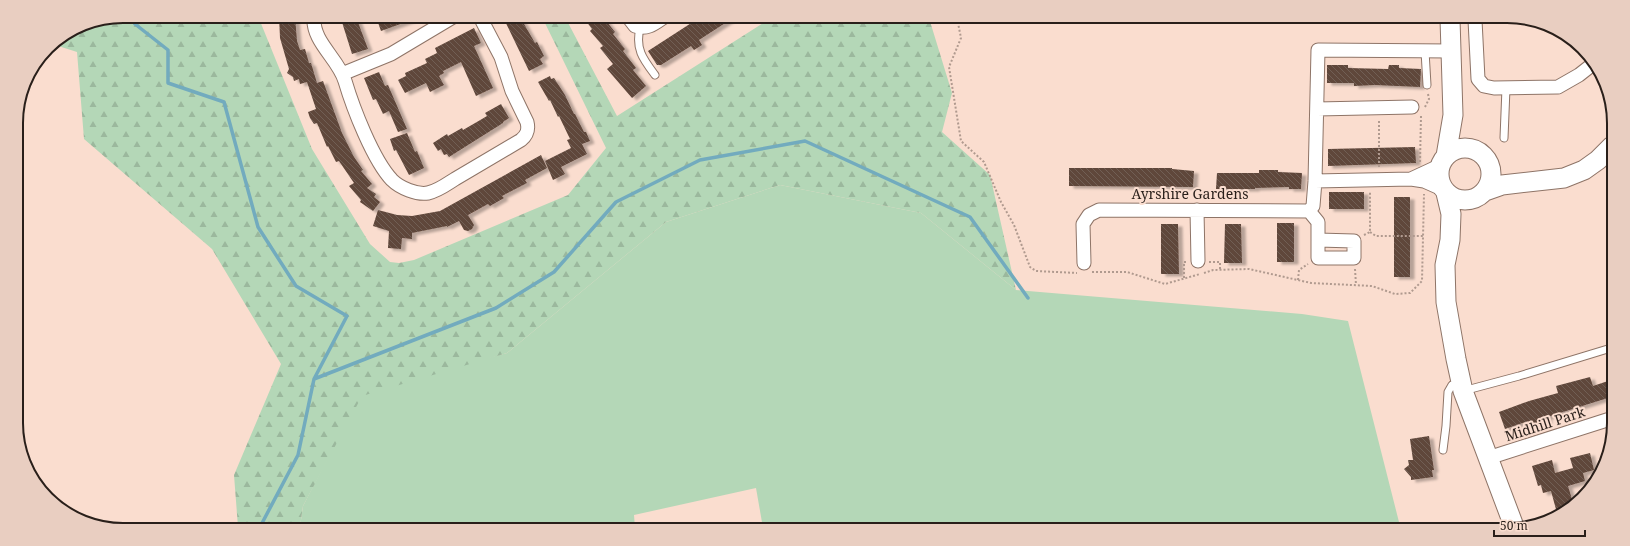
<svg xmlns="http://www.w3.org/2000/svg" width="1630" height="546" viewBox="0 0 1630 546" font-family="'Noto Serif',serif">
	<style>
		.grass { fill: #b4d7b7 }
		.forest { fill: url(#forest-firs) }
		.lines { fill: none; stroke-linecap: round; stroke-linejoin: round }
		.stream { stroke: #72abbe; stroke-width: 3.5 }
		.building { fill: url(#building-back-hatch); filter: url(#shadow) }
		.lane-casing { stroke: #8e7467; stroke-width: 9 }
		.street-casing { stroke: #8e7467; stroke-width: 15 }
		.secondary-casing { stroke: #8e7467; stroke-width: 21 }
		.path { stroke: #b09a8f; stroke-width: 2; stroke-dasharray: 2 2; stroke-linecap: butt }
		.lane { stroke: #fff; stroke-width: 7 }
		.street { stroke: #fff; stroke-width: 13 }
		.secondary { stroke: #fff; stroke-width: 19 }
		.labels { text-anchor: middle; stroke-width: 4; stroke-linejoin: round; paint-order: stroke }
		.street-label { font-size: 14px; fill: #291f1a; stroke: #faddcf }
		.rim { fill: none; stroke: #291f1a; stroke-width: 2 }
	</style>
	<defs>
		<pattern id="forest-firs" width="22" height="20" patternUnits="userSpaceOnUse"><rect width="22" height="20" fill="#b4d7b7"/><path d="M5 1l3.5 6h-7zM16 11l3.5 6h-7z" fill="#9bb89d"/></pattern>
		<pattern id="building-back-hatch" width="6" height="6" patternUnits="userSpaceOnUse"><rect width="6" height="6" fill="#5e463a"/><path d="M-1 5l2 2M0 0l6 6M5-1l2 2" fill="none" stroke="#715e54"/></pattern>
		<filter id="shadow"><feDropShadow dx="4.5" dy="2.5" stdDeviation="1" flood-color="#0004"/></filter>
	</defs>
	<rect width="100%" height="100%" fill="#faddcf"/>
	<!-- grass -->
	<path class="grass" d="M780,185L921,213L1016,290L1302,314L1348,321L1400,526L1393,529L763,528L756,488L634,515L635,528L300,527L303,506L363,390L507,353L666,222Z"/>
	<!-- forest -->
	<path class="forest" d="M123,16H260V21L312,149L370,244L390,262L399,263L414,260L568,195L606,148L542,17H565L617,116L771,18H929L952,93L942,132L990,175L1016,290L921,213L780,185L666,222L507,353L362,396L303,506L300,527H238L234,475L281,364L212,249L84,139L77,52L52,44L82,24Z"/>
	<g class="lines">
		<!-- stream -->
		<path class="stream" d="M130,16L135,24L168,50V83L224,102L258,227L296,286L347,316L314,379L496,308L554,272L616,202L700,160L805,141L970,217L1028,298
			M260,527L298,455L314,379"/>
	</g>
	<!-- building -->
	<path class="building" d="M279,16H295L297,41L300,50L305,49L309,63H311L317,83L323,81L342,133L354,157L363,170L361,171L372,184L367,188L376,194L374,197L380,202L373,211L360,202L361,200L349,186L354,183L339,161L336,162L328,146L327,147L317,123L314,124L310,118L308,112L316,109L307,82L300,84L299,79L294,81L293,77L287,73L289,69L280,38Z
		M348,17H356L368,49L352,54L341,19Z
		M376,17H417V18L381,31Z
		M503,17H520L535,43L537,42L544,56L540,59L543,64L529,71Z
		M583,17H603L615,32L613,34L625,49L623,51L636,68L633,70L646,86L632,98L607,69L613,64L600,48L603,46L590,31L592,29Z
		M699,18H733L699,40L702,45L694,50L691,46L661,65H657L648,51Z
		M474,28L481,43L474,46L493,88L476,96L461,62L443,71L444,73L439,76L444,85L430,92L426,83L405,93L398,80L406,76L405,73L427,63L425,59L437,53L435,48Z
		M1327,65H1348V68L1388,69L1389,65H1399V68L1421,69L1420,87L1375,85L1354,86V83H1327Z
		M379,72L385,86L388,85L407,129L398,132L389,111L383,114L376,99L373,100L364,78Z
		M550,76L551,79L554,78L565,95L574,114H575L584,132H586L590,141L582,144L587,154L561,167L565,174L553,180L545,161L571,148L567,140L570,139L559,116L558,117L550,100L549,101L538,82Z
		M501,104L509,118L503,122V123L449,157L447,154L444,155L441,149L438,151L433,143L447,134L448,136L462,128L463,130L482,119L487,116L485,113Z
		M407,133L415,152L417,151L424,168L409,175L396,150L394,151L390,139Z
		M1415,147L1416,163L1328,166V149Z
		M541,155L547,168L525,180L527,183L502,196L504,198L490,206L488,204L468,215L474,225L472,229L468,231L464,230L459,221L447,227V226L412,233V239L402,238L401,249L388,248L389,231L373,226L378,210L397,215L412,216L440,211Z
		M1069,168H1172V169L1194,171L1193,187L1069,186Z
		M1259,170H1278V172L1302,173L1301,189H1289V187L1255,188V189H1216L1217,173H1259Z
		M1329,192H1364V209H1329Z
		M1394,197H1410V277H1394Z
		M1277,223H1294V262H1277Z
		M1161,224H1178L1179,274H1161Z
		M1225,224H1241L1242,263H1224Z
		M1590,377L1593,386L1608,381L1611,389V397L1547,417L1548,421L1529,427L1528,421L1505,429L1499,412L1529,401L1558,393L1556,386Z
		M1429,436L1434,470H1432L1433,477L1411,480V477L1404,469L1409,465L1408,460H1413L1410,439Z
		M1590,453L1594,470L1583,473L1585,481L1568,486L1574,506L1557,513L1551,491L1543,493L1541,485L1538,486L1532,466L1552,460L1555,473L1573,468L1570,458Z"/>
	<g class="lines">
		<!-- lane casing -->
		<g class="lane-casing">
			<path id="lane" d="M640,28C635,49 643,59 655,75
				M1425,51L1427,85
				M1504,138L1506,88
				M1463,391L1519,376L1611,348
				M1443,450L1446,426L1448,392L1452,385L1460,386"/>
		</g>
		<!-- street casing -->
		<g class="street-casing">
			<path id="street" d="M314,17C312,42 338,58 345,81C353,108 373,160 392,180C400,188 417,195 428,193C438,191 447,184 455,179C477,166 499,153 521,140C527,135 529,130 527,122L512,91L501,57L480,17
				M628,17L635,26C647,30 654,24 664,17
				M1475,20L1478,79L1484,86L1494,88L1558,87L1579,75L1593,64
				M342,74L391,54L453,17
				M1317,109L1412,107
				M1411,179L1439,166
				M1315,181L1411,179L1424,181L1442,189
				M1197,210L1198,261
				M1309,211L1318,222V258H1354V241L1318,240
				M1084,263L1083,224L1089,215L1099,210L1309,211L1313,206L1315,181L1318,50L1451,51
				M1488,458L1610,419"/>
		</g>
		<!-- secondary casing -->
		<g class="secondary-casing">
			<path id="secondary" d="M1439 174a26 26 0 1 1 52 0a26 26 0 1 1-52 0Z
				M1446,156L1453,115L1450,19
				M1485,191L1502,185L1564,178L1584,170L1598,160L1612,146
				M1446,193L1451,214L1450,240L1445,265L1446,302L1456,359L1463,391L1515,529"/>
		</g>
		<!-- path -->
		<path class="path" d="M957,18L961,38L949,67L961,141L984,162L1001,202L1014,225L1030,267L1036,271L1077,273
			M1425,107L1429,99L1428,94
			M1420,162L1421,116
			M1379,167V119
			M1370,232L1376,236H1423
			M1364,235L1370,232V191
			M1209,262H1220V270
			M1355,269L1356,285
			M1092,272H1127L1165,284L1200,274
			M1204,273L1213,270L1249,269L1311,283L1372,286L1395,294L1410,293L1422,281L1424,194
			M1184,278V262H1187
			M1298,280L1299,270L1308,264"/>
		<!-- lane -->
		<use href="#lane" class="lane"/>
		<!-- street -->
		<use href="#street" class="street"/>
		<!-- secondary -->
		<use href="#secondary" class="secondary"/>
	</g>
	<g class="labels">
		<!-- street labels -->
		<g class="street-label">
			<text x="1190" y="199">Ayrshire Gardens</text>
			<text transform="translate(1545 424) rotate(-18)" y="5">Midhill Park</text>
		</g>
	</g>
	<!-- crop -->
	<path d="M0 0H1630V546H0ZM123 23H1507A100 100 0 0 1 1607 123V423A100 100 0 0 1 1507 523H123A100 100 0 0 1 23 423V123A100 100 0 0 1 123 23Z" fill="#e9cec1" fill-rule="evenodd"/>
	<path class="rim" d="M123 23H1507A100 100 0 0 1 1607 123V423A100 100 0 0 1 1507 523H123A100 100 0 0 1 23 423V123A100 100 0 0 1 123 23Z"/>
	<!-- scale -->
	<path d="M1494 530v6h91v-6" fill="none" stroke="#291f1a" stroke-width="2"/>
	<text x="1500" y="530" font-size="12" fill="#291f1a" stroke="#faddcf" stroke-width="3" paint-order="stroke">50 m</text>
</svg>
